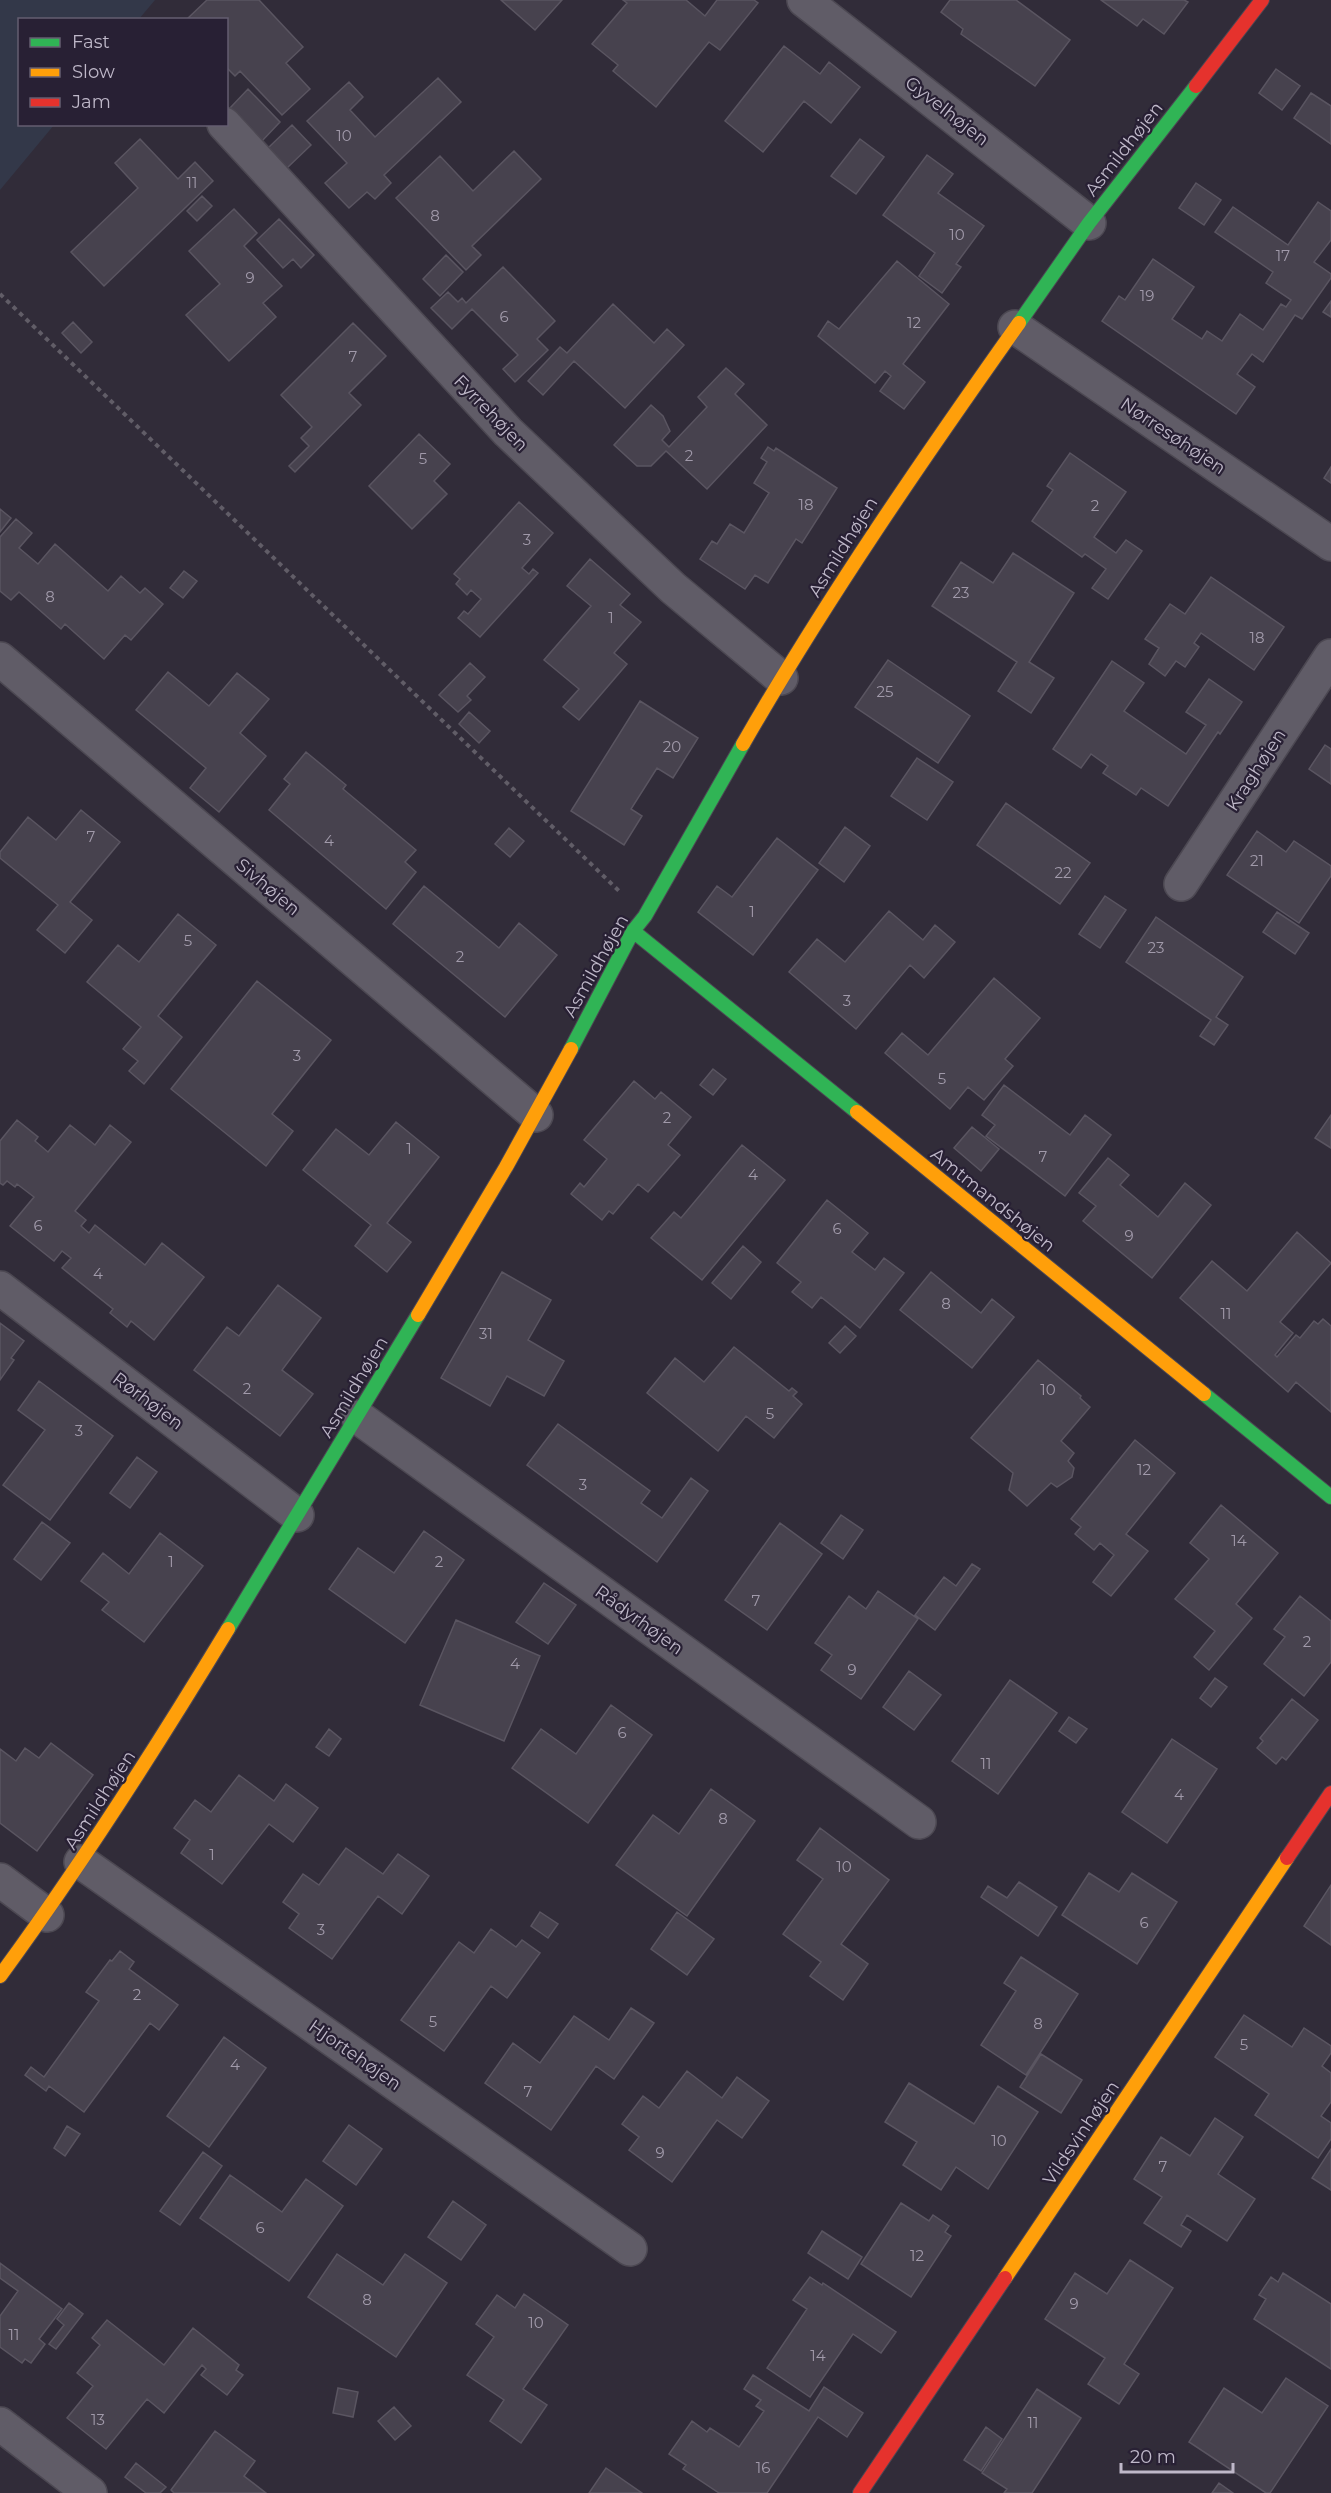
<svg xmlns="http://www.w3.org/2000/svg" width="1331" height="2493" viewBox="0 0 1331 2493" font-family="Montserrat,sans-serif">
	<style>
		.green { fill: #333849 }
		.building { fill: #47424e; stroke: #5a5561; stroke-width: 1.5 }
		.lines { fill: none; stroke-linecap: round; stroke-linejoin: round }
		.street-casing { stroke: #4c4852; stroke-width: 36 }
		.fast-casing { stroke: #4c4753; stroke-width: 16 }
		.slow-casing { stroke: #4c4753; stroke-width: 16 }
		.jam-casing { stroke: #4c4753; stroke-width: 16 }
		.path { stroke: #615d67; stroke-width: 4; stroke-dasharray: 4.5 4.5; stroke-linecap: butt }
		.street { stroke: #605c67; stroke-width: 33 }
		.fast { stroke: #30b455; stroke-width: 14 }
		.slow { stroke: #ff9f0a; stroke-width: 14 }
		.jam { stroke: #e5322d; stroke-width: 14 }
		.labels { text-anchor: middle; stroke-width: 4.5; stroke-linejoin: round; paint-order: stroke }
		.number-label { font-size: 15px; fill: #a19aaa }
		.street-label { font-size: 18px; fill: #bfb8c9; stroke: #282034 }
	</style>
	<rect width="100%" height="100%" fill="#312c39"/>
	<!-- green -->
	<path class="green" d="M0,0H155L139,19L20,20V124L54,125L0,190Z"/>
	<!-- building -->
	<path class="building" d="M207,0H259L303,47L286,63L310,89L282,115L240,71L235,76L226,67V20H186Z
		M501,0H562L535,30Z
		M623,0H686L705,16L717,0H754L758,3L720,50L709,42L656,107L613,71L618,65L592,44L627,3Z
		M950,0H1016L1070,40L1035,86L961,34L963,29L941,12Z
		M1101,0H1184L1188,2L1164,34L1143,19L1137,26Z
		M784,46L820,74L829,62L860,87L831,123L804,101L763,152L725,121Z
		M1276,69L1300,86L1282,110L1259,93Z
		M438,78L461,102L384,175L391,183L375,199L367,192L349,208L325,183L347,163L307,121L349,82L363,97L350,110L375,137Z
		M248,89L280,122L262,141L230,108Z
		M1311,93L1331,106V144L1294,118Z
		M292,125L311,145L287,168L268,148Z
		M140,139L178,179L195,162L213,181L104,286L71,252L138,188L115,163Z
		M860,139L884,157L856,194L831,176Z
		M514,151L541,179L472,246L481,255L466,270L396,198L440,156L473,191Z
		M927,155L953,174L938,193L984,226L956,264L961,267L942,293L919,276L935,253L883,215Z
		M1196,183L1221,200L1204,225L1179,208Z
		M202,196L212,206L197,221L187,211Z
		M1318,202L1331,211V240L1314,262L1331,274V278L1302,319L1295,315L1263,362L1252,354L1237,374L1255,387L1236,414L1102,321L1119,296L1125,300L1153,259L1194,287L1172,319L1202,339L1207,331L1222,341L1240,314L1263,330L1281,304L1286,307L1291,300L1266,283L1273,272L1215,232L1233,207L1288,245Z
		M234,209L257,233L244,246L282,286L263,303L276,317L229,361L186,315L220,284L189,251Z
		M279,219L314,255L301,268L293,259L283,268L257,240Z
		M446,255L463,272L440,296L423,279Z
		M897,261L949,304L903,364L925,382L904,409L880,391L891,376L885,371L875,383L818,336L828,321L839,329Z
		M503,267L555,321L537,339L548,350L515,382L503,369L518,355L472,309L452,329L431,308L448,292L458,302L462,298L466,303Z
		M1331,301V317L1323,312Z
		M613,304L654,343L667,329L684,345L625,408L574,361L543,395L528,381L560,347L567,353Z
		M73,322L92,342L81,353L62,333Z
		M353,323L386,356L349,393L361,405L295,472L289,466L309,446L301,438L312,427L281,395Z
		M726,368L744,384L735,394L767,425L707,489L666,451L651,466H637L614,445L651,405L663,416L670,431L662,440L669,447L707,407L698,397Z
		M419,434L450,464L434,481L447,494L412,529L369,486Z
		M768,447L774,451L776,448L837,488L802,543L796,539L768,583L755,575L745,589L700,559L712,541L717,544L730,524L744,533L769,493L754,483L767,462L761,458Z
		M1070,453L1126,492L1094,537L1116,553L1126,540L1142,551L1108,599L1092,588L1106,569L1085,554L1082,557L1032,521L1053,490L1047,486Z
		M1331,467V483L1324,478Z
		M519,502L553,533L522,568L529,574L533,569L538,573L480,637L458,618L464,611L468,614L481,599L471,590L467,595L456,584L460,579L454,574Z
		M0,509L11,518L0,532Z
		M16,519L32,533L19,548L38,564L55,544L108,591L121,576L140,593L145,588L163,604L131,640L125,635L104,659L65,624L61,629L19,592L11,600L0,591V537Z
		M1013,553L1074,593L1029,662L1054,678L1031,713L998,691L1017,662L932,606L961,562L993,583Z
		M590,559L630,594L620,605L641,622L614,653L627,664L579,720L563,707L579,689L544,660L591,606L567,586Z
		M184,571L197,581L183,598L170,588Z
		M1211,577L1284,627L1254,670L1201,633L1194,643L1199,647L1185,667L1176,661L1165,676L1149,664L1159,648L1145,639L1170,604L1185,614Z
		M888,660L970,716L938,763L855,707Z
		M1112,661L1144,683L1124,711L1186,754L1206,725L1186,712L1209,679L1242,702L1220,734L1218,732L1168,806L1141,788L1136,795L1103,773L1108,766L1091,754L1081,768L1053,749Z
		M470,663L485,677L467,696L471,700L458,712L439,695Z
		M168,672L209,706L237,673L269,699L240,733L266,756L219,812L190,788L206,768L136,710Z
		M640,701L698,738L673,778L657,768L631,809L642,816L624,845L571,811Z
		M469,712L490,731L479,743L459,724Z
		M1325,745L1331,749V784L1309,769Z
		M306,752L346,785L343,789L416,850L405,862L416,872L386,909L269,810L290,784L284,779Z
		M917,758L953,782L927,820L891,796Z
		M1006,803L1090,863L1060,904L977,845Z
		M81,810L120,842L70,902L92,920L65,953L37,930L58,905L0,858V852L28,817L56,840Z
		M845,827L870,846L844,882L819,863Z
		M509,828L524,841L510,857L495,844Z
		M1257,831L1286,852L1294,841L1331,866V876L1299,923L1227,875Z
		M777,838L818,870L753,955L698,912L717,886L732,897Z
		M424,886L499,948L519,923L557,955L505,1017L393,924Z
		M1105,896L1126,910L1100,948L1079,934Z
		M889,911L923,940L935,925L955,942L924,978L910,965L856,1029L789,972L817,939L845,962Z
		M1277,912L1309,933L1295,954L1263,932Z
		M178,914L216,945L158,1016L182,1037L144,1084L129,1071L138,1061L123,1049L141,1027L87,982L118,945L139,962Z
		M1156,917L1243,977L1216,1017L1228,1025L1214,1045L1200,1036L1211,1020L1126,962Z
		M994,978L1040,1018L1005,1059L1013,1066L984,1100L968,1087L950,1109L885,1053L902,1033L928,1055Z
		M257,981L331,1040L272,1114L293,1131L266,1166L171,1089Z
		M713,1069L726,1079L713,1095L700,1085Z
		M634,1081L655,1099L661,1092L691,1117L668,1145L680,1155L648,1192L638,1184L613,1214L609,1211L602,1220L571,1194L580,1183L584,1187L607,1159L584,1140Z
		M1004,1085L1070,1135L1085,1115L1111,1135L1065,1196L986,1136L995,1125L982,1115Z
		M1331,1115V1148L1315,1138Z
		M17,1120L38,1137L35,1141L48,1152L70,1125L95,1145L110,1125L131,1142L75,1211L86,1220L81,1226L89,1233L95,1225L145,1265L162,1243L204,1277L154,1340L131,1321L127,1327L110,1313L113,1309L62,1268L71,1258L62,1251L54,1261L10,1226L34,1197L17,1184L15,1187L7,1181L3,1185L0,1183V1141Z
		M396,1122L439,1157L387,1223L411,1242L387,1272L355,1246L371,1225L303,1170L336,1129L369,1155Z
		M972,1127L999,1149L981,1171L954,1148Z
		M742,1145L785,1180L702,1280L651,1238L674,1212L681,1218Z
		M1108,1158L1129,1175L1120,1185L1158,1217L1185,1183L1211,1205L1152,1278L1083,1221L1096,1206L1079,1193Z
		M827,1200L868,1233L852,1252L875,1270L884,1258L904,1273L860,1328L821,1297L812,1308L792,1292L801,1282L777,1263Z
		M1297,1232L1331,1263L1280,1322L1293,1333L1275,1355L1277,1357L1296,1335L1300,1338L1314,1321L1318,1324L1323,1319L1331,1326V1412L1296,1382L1288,1392L1180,1298L1212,1261L1247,1291Z
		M743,1246L761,1262L731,1299L712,1283Z
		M502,1272L551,1300L528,1340L564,1361L544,1396L507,1376L490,1406L441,1378Z
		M931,1272L981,1313L992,1299L1014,1317L972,1368L900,1310Z
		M278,1285L321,1318L282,1370L313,1394L280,1436L194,1370L227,1327L239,1336Z
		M0,1323L24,1341L11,1358L14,1360L0,1380Z
		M845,1326L856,1336L840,1353L829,1343Z
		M734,1347L789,1391L792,1388L797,1392L793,1396L802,1404L774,1438L746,1416L718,1451L647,1393L675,1358L704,1382Z
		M1038,1360L1081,1396L1080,1398L1090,1407L1061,1441L1074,1453L1068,1461L1074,1468L1072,1477L1057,1487L1051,1483L1027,1506L1009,1490L1013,1473L971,1438Z
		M39,1381L113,1436L50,1520L3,1485L45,1430L18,1410Z
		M558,1424L650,1491L641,1503L662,1518L691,1478L708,1491L657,1562L527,1465Z
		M1135,1440L1175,1473L1126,1534L1148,1551L1111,1596L1093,1582L1114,1555L1100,1543L1094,1550L1075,1534L1081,1527L1071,1519Z
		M137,1457L157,1472L130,1508L110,1493Z
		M1221,1505L1278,1553L1236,1604L1252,1618L1209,1670L1194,1657L1215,1631L1175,1599L1209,1559L1190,1543Z
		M841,1515L863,1530L843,1559L821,1543Z
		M42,1522L70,1543L41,1580L14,1559Z
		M780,1523L822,1554L767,1630L725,1600Z
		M424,1531L464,1560L405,1643L329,1589L358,1548L394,1573Z
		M160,1533L203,1566L144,1642L102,1610L109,1602L81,1581L103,1553L129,1574Z
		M972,1564L980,1569L935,1630L915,1615L944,1577L956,1586Z
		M544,1583L576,1605L548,1644L516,1622Z
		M878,1591L918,1619L861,1699L821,1670L832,1655L815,1643L849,1596L866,1609Z
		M1300,1596L1331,1621V1662L1304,1696L1264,1664L1285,1637L1274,1629Z
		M456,1620L540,1656L504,1741L420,1705Z
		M909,1671L941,1695L914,1730L883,1707Z
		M1215,1678L1227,1687L1211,1707L1200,1698Z
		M1010,1680L1057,1713L998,1794L952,1761Z
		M1292,1699L1318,1720L1286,1760L1282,1757L1276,1764L1257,1748L1263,1741L1260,1738Z
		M611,1705L652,1735L588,1823L512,1768L541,1729L576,1754Z
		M1069,1717L1087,1729L1076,1743L1059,1731Z
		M329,1729L341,1739L329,1756L316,1747Z
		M1172,1739L1217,1769L1167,1843L1122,1812Z
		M51,1743L93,1775L37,1851L0,1823V1749L16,1761L25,1748L39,1758Z
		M239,1775L274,1801L286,1784L318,1808L293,1842L269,1824L222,1884L181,1853L190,1840L174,1828L195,1800L211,1812Z
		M711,1789L755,1821L687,1916L616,1865L653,1815L679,1834Z
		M820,1828L889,1880L841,1944L868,1964L843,2000L810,1976L821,1962L783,1934L823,1879L797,1860Z
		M346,1848L383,1874L398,1854L429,1876L402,1914L378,1896L332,1959L289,1928L299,1914L283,1902L303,1874L319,1885Z
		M1089,1873L1119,1892L1132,1873L1177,1902L1137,1964L1062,1915Z
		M1019,1882L1057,1907L1038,1936L981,1897L988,1886L1007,1898Z
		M1331,1885V1945L1304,1926Z
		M540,1912L558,1924L548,1938L531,1926Z
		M677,1912L714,1939L687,1975L651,1949Z
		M491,1929L516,1947L522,1940L540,1953L507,1998L491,1986L444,2051L401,2020L459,1942L474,1953Z
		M120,1951L134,1962L129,1969L178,2005L159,2030L150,2023L84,2112L49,2086L46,2091L25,2075L31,2067L44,2077L99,2001L86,1992L110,1960L112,1961Z
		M1021,1957L1078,1994L1026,2075L981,2045L1016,1991L1004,1983Z
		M631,2008L654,2023L614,2079L596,2066L551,2130L485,2083L513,2043L540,2063L574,2016L609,2040Z
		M1244,2015L1292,2047L1304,2028L1331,2046V2053L1322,2066L1331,2073V2102L1321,2116L1331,2123V2139L1318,2158L1255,2115L1269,2094L1215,2057Z
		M224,2037L266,2068L209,2147L167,2116Z
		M1041,2054L1082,2080L1061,2113L1020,2087Z
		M687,2071L722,2098L737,2077L769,2101L742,2138L717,2120L672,2182L629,2150L639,2137L622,2124L643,2096L659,2108Z
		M909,2083L974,2124L998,2086L1038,2112L988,2189L956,2167L941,2190L903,2165L917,2142L885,2122Z
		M1215,2118L1243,2137L1218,2174L1255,2199L1227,2241L1187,2215L1181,2225L1191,2231L1181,2247L1144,2223L1162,2197L1134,2179L1161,2137L1190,2156Z
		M349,2125L382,2149L356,2185L323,2161Z
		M67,2126L80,2134L65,2156L54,2148Z
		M1331,2149V2190L1312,2178Z
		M203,2152L222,2166L180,2225L160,2211Z
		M230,2175L282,2212L306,2179L343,2206L289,2281L200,2218Z
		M453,2201L486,2225L461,2260L428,2237Z
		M901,2203L929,2221L933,2215L949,2226L945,2232L951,2236L911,2297L861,2264Z
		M822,2231L862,2257L848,2279L808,2253Z
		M337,2254L383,2285L405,2254L447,2283L396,2357L308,2297Z
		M1130,2260L1173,2288L1124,2364L1139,2374L1119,2404L1088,2384L1105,2358L1045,2319L1075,2273L1107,2294Z
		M0,2263L62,2309L39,2339L45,2344L31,2363L25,2359L22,2363L0,2347V2316L18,2291L0,2278Z
		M1283,2273L1331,2304V2369L1254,2319L1266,2299L1259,2295L1271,2277L1278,2282Z
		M810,2277L822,2285L823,2283L896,2332L881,2353L853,2334L810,2397L767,2368L807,2309L793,2300Z
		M524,2294L568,2325L523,2389L547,2405L521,2443L490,2421L504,2400L467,2375L494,2337L476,2324L497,2295L515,2308Z
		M69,2303L83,2314L56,2349L49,2344L64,2325L57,2319Z
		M107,2320L164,2365L193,2328L239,2365L236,2370L243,2375L227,2395L201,2375L206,2369L202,2365L164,2413L147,2399L106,2449L67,2418L93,2386L77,2373L100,2345L92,2338Z
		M753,2375L809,2411L824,2387L863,2413L847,2437L818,2417L767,2493H719L683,2469L686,2465L669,2454L692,2421L707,2432L710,2428L739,2447L764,2411L756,2406L761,2400L744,2389Z
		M1286,2378L1328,2406L1270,2493H1266L1189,2442L1224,2388L1262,2413Z
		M338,2388L358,2392L353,2417L333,2413Z
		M1037,2389L1081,2418L1032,2493H1004L1007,2489L982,2473Z
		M394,2407L411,2426L395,2440L378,2421Z
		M986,2427L1002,2439L981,2471L964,2460Z
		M215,2431L255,2461L244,2476L266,2493H174L171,2490Z
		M136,2463L166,2487L160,2493H146L125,2477Z
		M606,2468L642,2493H589Z
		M1219,2483L1233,2493H1212Z"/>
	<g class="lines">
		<!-- street casing -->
		<g class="street-casing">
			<path id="street" d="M804,0L1089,223
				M224,124L508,432L673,588L781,678
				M1015,327L1331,544
				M0,659L536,1115
				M1181,884L1331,656
				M0,1288L297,1515
				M358,1417L919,1822
				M81,1862L630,2249
				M0,1880L47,1915
				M0,2424L90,2493"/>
		</g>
		<!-- fast casing -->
		<g class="fast-casing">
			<path id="fast" d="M1019,323L1089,223L1196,86
				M633,931L857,1112
				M571,1049L633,931L645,916L743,744
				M1204,1394L1331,1497
				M228,1629L418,1315"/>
		</g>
		<!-- slow casing -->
		<g class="slow-casing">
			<path id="slow" d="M743,744C827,598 922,460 1019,323
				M857,1112L1204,1394
				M418,1315L506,1167L571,1049
				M0,1976C82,1864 156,1748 228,1629
				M1005,2278L1287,1858"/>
		</g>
		<!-- jam casing -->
		<g class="jam-casing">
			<path id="jam" d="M1196,86L1262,0
				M1287,1858L1331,1793
				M860,2493L1005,2278"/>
		</g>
		<!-- path -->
		<path class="path" d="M0,294L619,891"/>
		<!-- street -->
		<use href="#street" class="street"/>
		<!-- fast -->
		<use href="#fast" class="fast"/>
		<!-- slow -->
		<use href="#slow" class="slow"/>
		<!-- jam -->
		<use href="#jam" class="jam"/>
	</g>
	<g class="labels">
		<!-- number labels -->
		<g class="number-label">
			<text x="344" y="141">10</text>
			<text x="192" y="188">11</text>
			<text x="435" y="221">8</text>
			<text x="957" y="240">10</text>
			<text x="1283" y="261">17</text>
			<text x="250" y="283">9</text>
			<text x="1147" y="301">19</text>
			<text x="504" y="322">6</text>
			<text x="914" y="328">12</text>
			<text x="353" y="362">7</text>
			<text x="689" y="461">2</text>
			<text x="423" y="464">5</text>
			<text x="806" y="510">18</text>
			<text x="1095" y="511">2</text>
			<text x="527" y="545">3</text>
			<text x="961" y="598">23</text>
			<text x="50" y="602">8</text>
			<text x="611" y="623">1</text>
			<text x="1257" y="643">18</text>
			<text x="885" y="697">25</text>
			<text x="672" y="752">20</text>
			<text x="91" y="842">7</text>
			<text x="329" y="846">4</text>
			<text x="1257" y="866">21</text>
			<text x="1063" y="878">22</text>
			<text x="752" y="917">1</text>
			<text x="188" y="946">5</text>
			<text x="1156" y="953">23</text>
			<text x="460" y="962">2</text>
			<text x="847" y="1006">3</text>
			<text x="297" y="1061">3</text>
			<text x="942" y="1084">5</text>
			<text x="667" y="1123">2</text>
			<text x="409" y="1154">1</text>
			<text x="1043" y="1162">7</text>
			<text x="753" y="1180">4</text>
			<text x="38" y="1231">6</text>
			<text x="837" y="1234">6</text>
			<text x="1129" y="1241">9</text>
			<text x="98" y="1279">4</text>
			<text x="946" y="1309">8</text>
			<text x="1226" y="1319">11</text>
			<text x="486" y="1339">31</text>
			<text x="247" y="1394">2</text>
			<text x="1048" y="1395">10</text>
			<text x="770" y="1419">5</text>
			<text x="79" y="1436">3</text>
			<text x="1144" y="1475">12</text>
			<text x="583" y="1490">3</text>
			<text x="1239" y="1546">14</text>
			<text x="171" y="1567">1</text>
			<text x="439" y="1567">2</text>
			<text x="756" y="1606">7</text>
			<text x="1307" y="1647">2</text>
			<text x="515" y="1669">4</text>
			<text x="852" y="1675">9</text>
			<text x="622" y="1738">6</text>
			<text x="986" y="1769">11</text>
			<text x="1179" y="1800">4</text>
			<text x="723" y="1824">8</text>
			<text x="212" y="1860">1</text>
			<text x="844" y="1872">10</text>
			<text x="1144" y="1928">6</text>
			<text x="321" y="1935">3</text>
			<text x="137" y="2000">2</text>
			<text x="433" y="2027">5</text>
			<text x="1038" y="2029">8</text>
			<text x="1244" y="2050">5</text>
			<text x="235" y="2070">4</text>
			<text x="528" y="2097">7</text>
			<text x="999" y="2146">10</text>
			<text x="660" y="2158">9</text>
			<text x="1163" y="2172">7</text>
			<text x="260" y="2233">6</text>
			<text x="917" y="2261">12</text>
			<text x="367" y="2305">8</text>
			<text x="1074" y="2309">9</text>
			<text x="536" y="2328">10</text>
			<text x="14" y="2340">11</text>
			<text x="818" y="2361">14</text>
			<text x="98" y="2425">13</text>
			<text x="1033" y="2428">11</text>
			<text x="763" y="2473">16</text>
		</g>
		<!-- street labels -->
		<g class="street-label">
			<text transform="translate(947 111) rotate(38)" y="6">Gyvelhøjen</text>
			<text transform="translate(1124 149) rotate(-52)" y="6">Asmildhøjen</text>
			<text transform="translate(491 413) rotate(46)" y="6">Fyrrehøjen</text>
			<text transform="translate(1173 436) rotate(34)" y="6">Nørresøhøjen</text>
			<text transform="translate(843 547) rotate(-58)" y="6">Asmildhøjen</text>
			<text transform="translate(1256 770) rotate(-57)" y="6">Kraghøjen</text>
			<text transform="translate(268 887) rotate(40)" y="6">Sivhøjen</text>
			<text transform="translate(596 966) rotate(-61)" y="6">Asmildhøjen</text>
			<text transform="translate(993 1200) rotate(39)" y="6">Amtmandshøjen</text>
			<text transform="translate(354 1387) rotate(-59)" y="6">Asmildhøjen</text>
			<text transform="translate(148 1401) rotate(37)" y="6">Rørhøjen</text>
			<text transform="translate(639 1620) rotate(36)" y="6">Rådyrhøjen</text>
			<text transform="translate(100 1800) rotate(-57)" y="6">Asmildhøjen</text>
			<text transform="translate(355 2055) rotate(35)" y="6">Hjortehøjen</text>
			<text transform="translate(1081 2133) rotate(-56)" y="6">Vildsvinhøjen</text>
		</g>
	</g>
	<!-- legend -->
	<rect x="18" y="18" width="210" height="108" fill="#282034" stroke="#645d70" stroke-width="1.5"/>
	<rect x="30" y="38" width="30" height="9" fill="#30b455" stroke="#645d70" stroke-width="1.5"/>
	<text x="72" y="48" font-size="18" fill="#bfb8c9">Fast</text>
	<rect x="30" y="68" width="30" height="9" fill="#ff9f0a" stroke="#645d70" stroke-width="1.5"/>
	<text x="72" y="78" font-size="18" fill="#bfb8c9">Slow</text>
	<rect x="30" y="98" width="30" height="9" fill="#e5322d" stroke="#645d70" stroke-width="1.5"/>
	<text x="72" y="108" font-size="18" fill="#bfb8c9">Jam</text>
	<!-- scale -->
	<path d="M1121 2463v9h112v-9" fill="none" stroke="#bfb8c9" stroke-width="3"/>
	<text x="1130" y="2463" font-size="18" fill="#bfb8c9" stroke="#282034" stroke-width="4.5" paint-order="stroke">20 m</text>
</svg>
